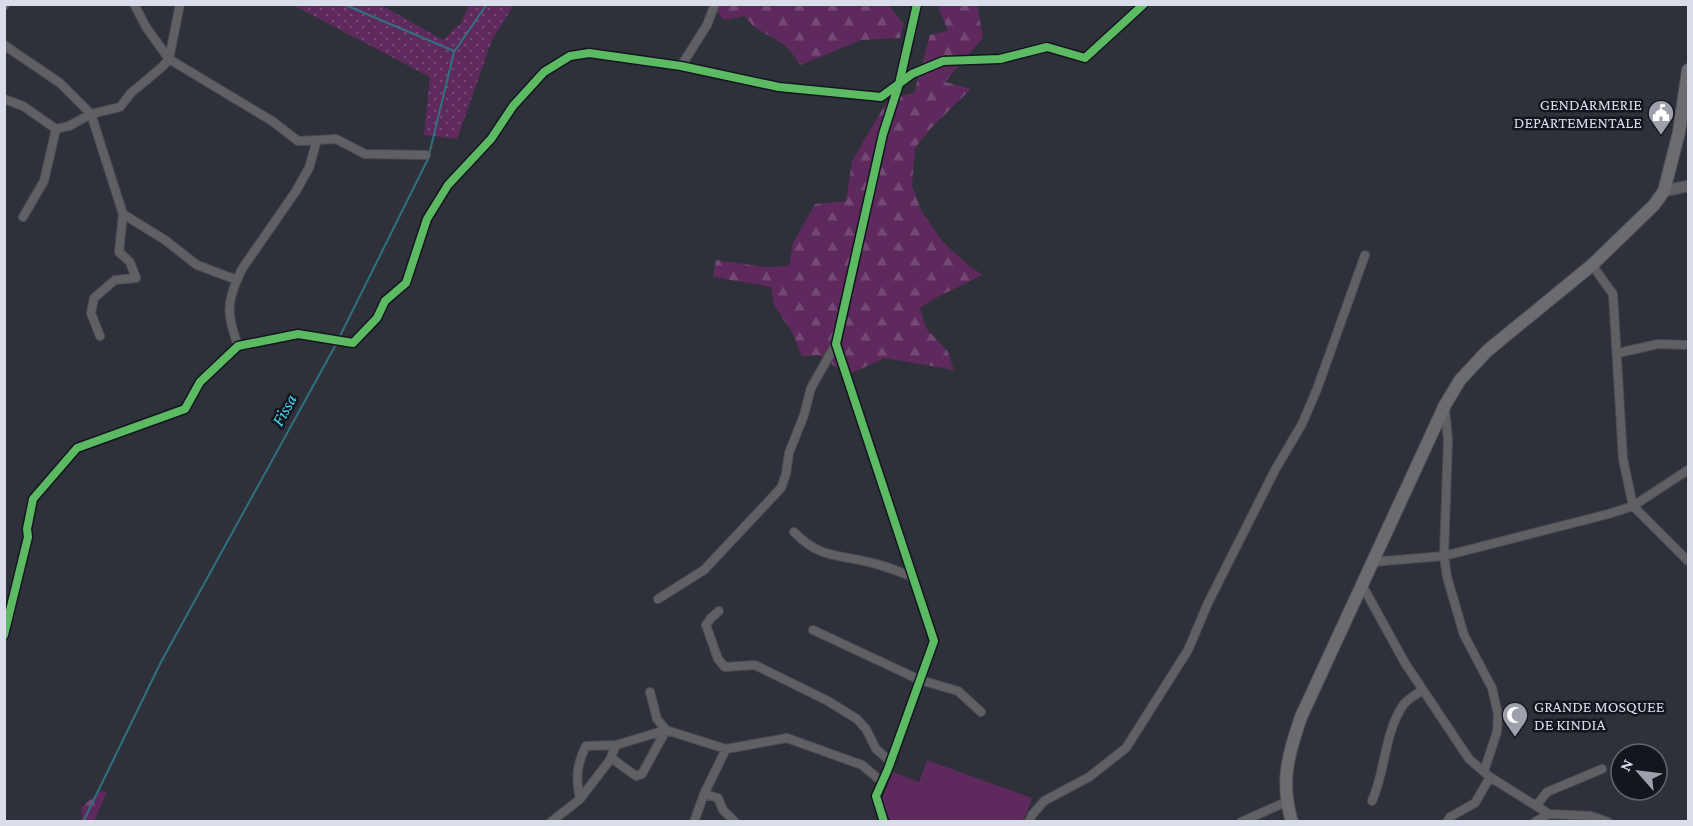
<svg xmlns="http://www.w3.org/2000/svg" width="1693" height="826" viewBox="0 0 1693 826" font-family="'Crimson Pro',serif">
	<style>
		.grass { fill: url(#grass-dots) }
		.forest { fill: url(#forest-firs) }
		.park { fill: #5e295c }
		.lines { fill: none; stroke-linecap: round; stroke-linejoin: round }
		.stream { stroke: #2f727d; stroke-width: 2 }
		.minor-casing { stroke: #4a4e55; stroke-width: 10 }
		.tertiary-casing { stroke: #4a4e55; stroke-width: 13 }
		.secondary-casing { stroke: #4a4e55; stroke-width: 14 }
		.minor { stroke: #606064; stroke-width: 8 }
		.tertiary { stroke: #606064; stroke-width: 10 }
		.secondary { stroke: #6b6b70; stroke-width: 12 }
		.cycleway-casing { stroke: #13161f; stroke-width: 11 }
		.cycleway { stroke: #5cba63; stroke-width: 8 }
		.labels { text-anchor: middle; stroke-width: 5; stroke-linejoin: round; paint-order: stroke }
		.poi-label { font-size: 16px; fill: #dadeea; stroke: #13161f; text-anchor: end }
		.water-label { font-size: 18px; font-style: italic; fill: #4ad7ef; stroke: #13161f }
	</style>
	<defs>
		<pattern id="grass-dots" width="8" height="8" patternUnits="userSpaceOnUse" patternTransform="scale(1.5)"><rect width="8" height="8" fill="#5e295c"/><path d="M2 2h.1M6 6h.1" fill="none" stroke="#744874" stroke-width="1.8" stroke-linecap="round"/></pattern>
		<pattern id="forest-firs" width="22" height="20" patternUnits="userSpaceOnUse" patternTransform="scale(1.5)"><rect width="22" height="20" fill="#5e295c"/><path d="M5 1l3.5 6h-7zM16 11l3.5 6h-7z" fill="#744874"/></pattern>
	</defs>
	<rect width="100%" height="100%" fill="#2e313a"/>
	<!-- grass -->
	<path class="grass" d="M293,5H381L443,40L461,23L469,5H514L492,40L457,139L424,135L430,77Z"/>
	<!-- forest -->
	<path class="forest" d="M721,4L888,5L904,24L900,38L861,40L801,65L785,45L754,27L745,16L723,20L717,11Z
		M940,5H977L983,38L945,82L971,89L931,128L915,148L912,186L922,212L942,241L968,265L983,275L939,296L920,308L926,328L948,352L954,370L885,358L847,375L819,355L802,356L792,332L774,305L771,287L713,277L716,260L765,267L789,266L793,243L815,204L846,201L852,161L889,98L914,93L930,35L948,31L939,9Z
		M100,791L107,792L94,821H80L82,818L81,808Z"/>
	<!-- park -->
	<path class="park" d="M927,760L1032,798L1023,822L890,821L882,800L893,772L919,782Z"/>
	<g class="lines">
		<!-- stream -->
		<path class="stream" d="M343,4L454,51
			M83,822L161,662L334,348L428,159L454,52L487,4"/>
		<!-- minor casing -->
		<g class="minor-casing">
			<path id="minor" d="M134,4L146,27L169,59L272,121L298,141L336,139L365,154L426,155
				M4,6L5,4
				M4,45L60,83L91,114L123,214
				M681,66L707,25L715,4
				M4,99L23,106L56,129L69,126L91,114L120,107L131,93L162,67L169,59L180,4
				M23,217L44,181L56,129
				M1592,265L1613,294L1623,459L1633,506L1688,561
				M237,280L242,269L296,191L309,168L317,140
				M100,336L91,313L94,298L115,280L136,278L130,262L119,252L123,214L165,240L197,265L237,280C225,307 229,319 238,346
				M1618,353L1658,344L1688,345
				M1445,408L1448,440L1444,556L1447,577L1464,635L1492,688L1498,714L1497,732L1484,771
				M794,532C819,558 836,554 868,562C883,565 898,571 913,577
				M1372,562L1444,556L1612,513L1633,506L1688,470
				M1362,585L1405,663L1469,759L1490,777L1549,814
				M658,599L704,570L781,488L786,474L789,453L804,415L811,388L836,344
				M719,611L711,618L706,625L718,659L725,667L755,665L828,701L857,719L866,729L876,749L891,762
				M813,630L920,680L958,691L981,712
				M4,635L28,537L27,529L33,499L77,448L185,409L200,382L238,346L298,334L353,343L377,318L385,301L406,283L427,219L448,185L491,139L513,106L544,72L570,56L589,53L681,66L779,87L881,97L912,74L943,61L1000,59L1047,47L1085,58L1144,4
				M650,692L657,719L666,730L726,749L787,738L862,765L882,782
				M610,760L616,745L666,730
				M704,794L718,798L723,810L735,822
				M580,799L610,760H614L636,776L642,774L666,730
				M1372,801C1386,770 1384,732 1404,704C1409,698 1417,694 1423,690
				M1536,806L1547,792L1602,769
				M551,822L580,799C576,778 576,765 586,746L616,745
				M694,822L704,794L726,749
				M884,822L876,796L888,769L934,641L836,344L883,134L899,84L917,4
				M1029,822L1032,815L1044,801L1089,777L1126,748L1188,650L1208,603L1275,470L1302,424L1317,389L1365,255
				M1241,822L1286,802
				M1447,822L1450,817L1475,803L1490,777
				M1535,822L1549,814L1591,816L1608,822"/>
		</g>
		<!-- tertiary casing -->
		<g class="tertiary-casing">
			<path id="tertiary" d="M1664,191L1688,186"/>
		</g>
		<!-- secondary casing -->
		<g class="secondary-casing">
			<path id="secondary" d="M1292,822C1280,782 1288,755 1301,717L1445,405L1460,380L1487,351L1592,265L1654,205L1664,191L1679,132L1688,70"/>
		</g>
		<!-- minor -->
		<use href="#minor" class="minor"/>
		<!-- tertiary -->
		<use href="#tertiary" class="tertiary"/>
		<!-- secondary -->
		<use href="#secondary" class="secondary"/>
		<!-- cycleway casing -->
		<g class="cycleway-casing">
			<path id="cycleway" d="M4,635L28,537L27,529L33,499L77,448L185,409L200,382L238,346L298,334L353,343L377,318L385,301L406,283L427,219L448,185L491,139L513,106L544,72L570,56L589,53L681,66L779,87L881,97L912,74L943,61L1000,59L1047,47L1085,58L1144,4
				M884,822L876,796L888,769L934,641L836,344L883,134L899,84L917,4"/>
		</g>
		<!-- cycleway -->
		<use href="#cycleway" class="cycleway"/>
	</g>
	<!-- icons -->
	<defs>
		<g id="civic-pin" transform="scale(1.35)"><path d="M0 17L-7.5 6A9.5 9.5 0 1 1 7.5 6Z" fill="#9ea1ac" stroke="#13161f"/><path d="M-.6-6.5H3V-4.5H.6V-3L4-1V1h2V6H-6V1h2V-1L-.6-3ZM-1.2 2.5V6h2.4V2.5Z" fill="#fff"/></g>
		<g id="mosque-pin" transform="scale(1.35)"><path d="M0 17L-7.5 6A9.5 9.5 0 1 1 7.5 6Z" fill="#9ea1ac" stroke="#13161f"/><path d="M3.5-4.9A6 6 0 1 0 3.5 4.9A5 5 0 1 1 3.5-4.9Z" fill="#fff"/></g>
	</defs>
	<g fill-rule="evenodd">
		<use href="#civic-pin" x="1661" y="113"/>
		<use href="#mosque-pin" x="1515" y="715"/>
	</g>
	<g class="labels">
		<!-- poi labels -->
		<g class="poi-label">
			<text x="1642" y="110">GENDARMERIE<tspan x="1642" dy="18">DEPARTEMENTALE</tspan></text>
			<text x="1534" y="712" text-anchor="start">GRANDE MOSQUEE<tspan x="1534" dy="18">DE KINDIA</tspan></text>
		</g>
		<!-- water labels -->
		<g class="water-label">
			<text transform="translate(284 410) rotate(-61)" y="6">Fissa</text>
		</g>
	</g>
	<!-- border -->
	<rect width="1693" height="826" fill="none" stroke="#dadeea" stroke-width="12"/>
	<!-- north arrow -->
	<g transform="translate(1639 772) rotate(298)"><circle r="28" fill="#13161f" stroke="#636670" stroke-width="1.5"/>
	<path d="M0-4.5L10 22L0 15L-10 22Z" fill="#9ea1ac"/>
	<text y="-9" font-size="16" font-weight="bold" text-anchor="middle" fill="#dadeea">N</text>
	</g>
</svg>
